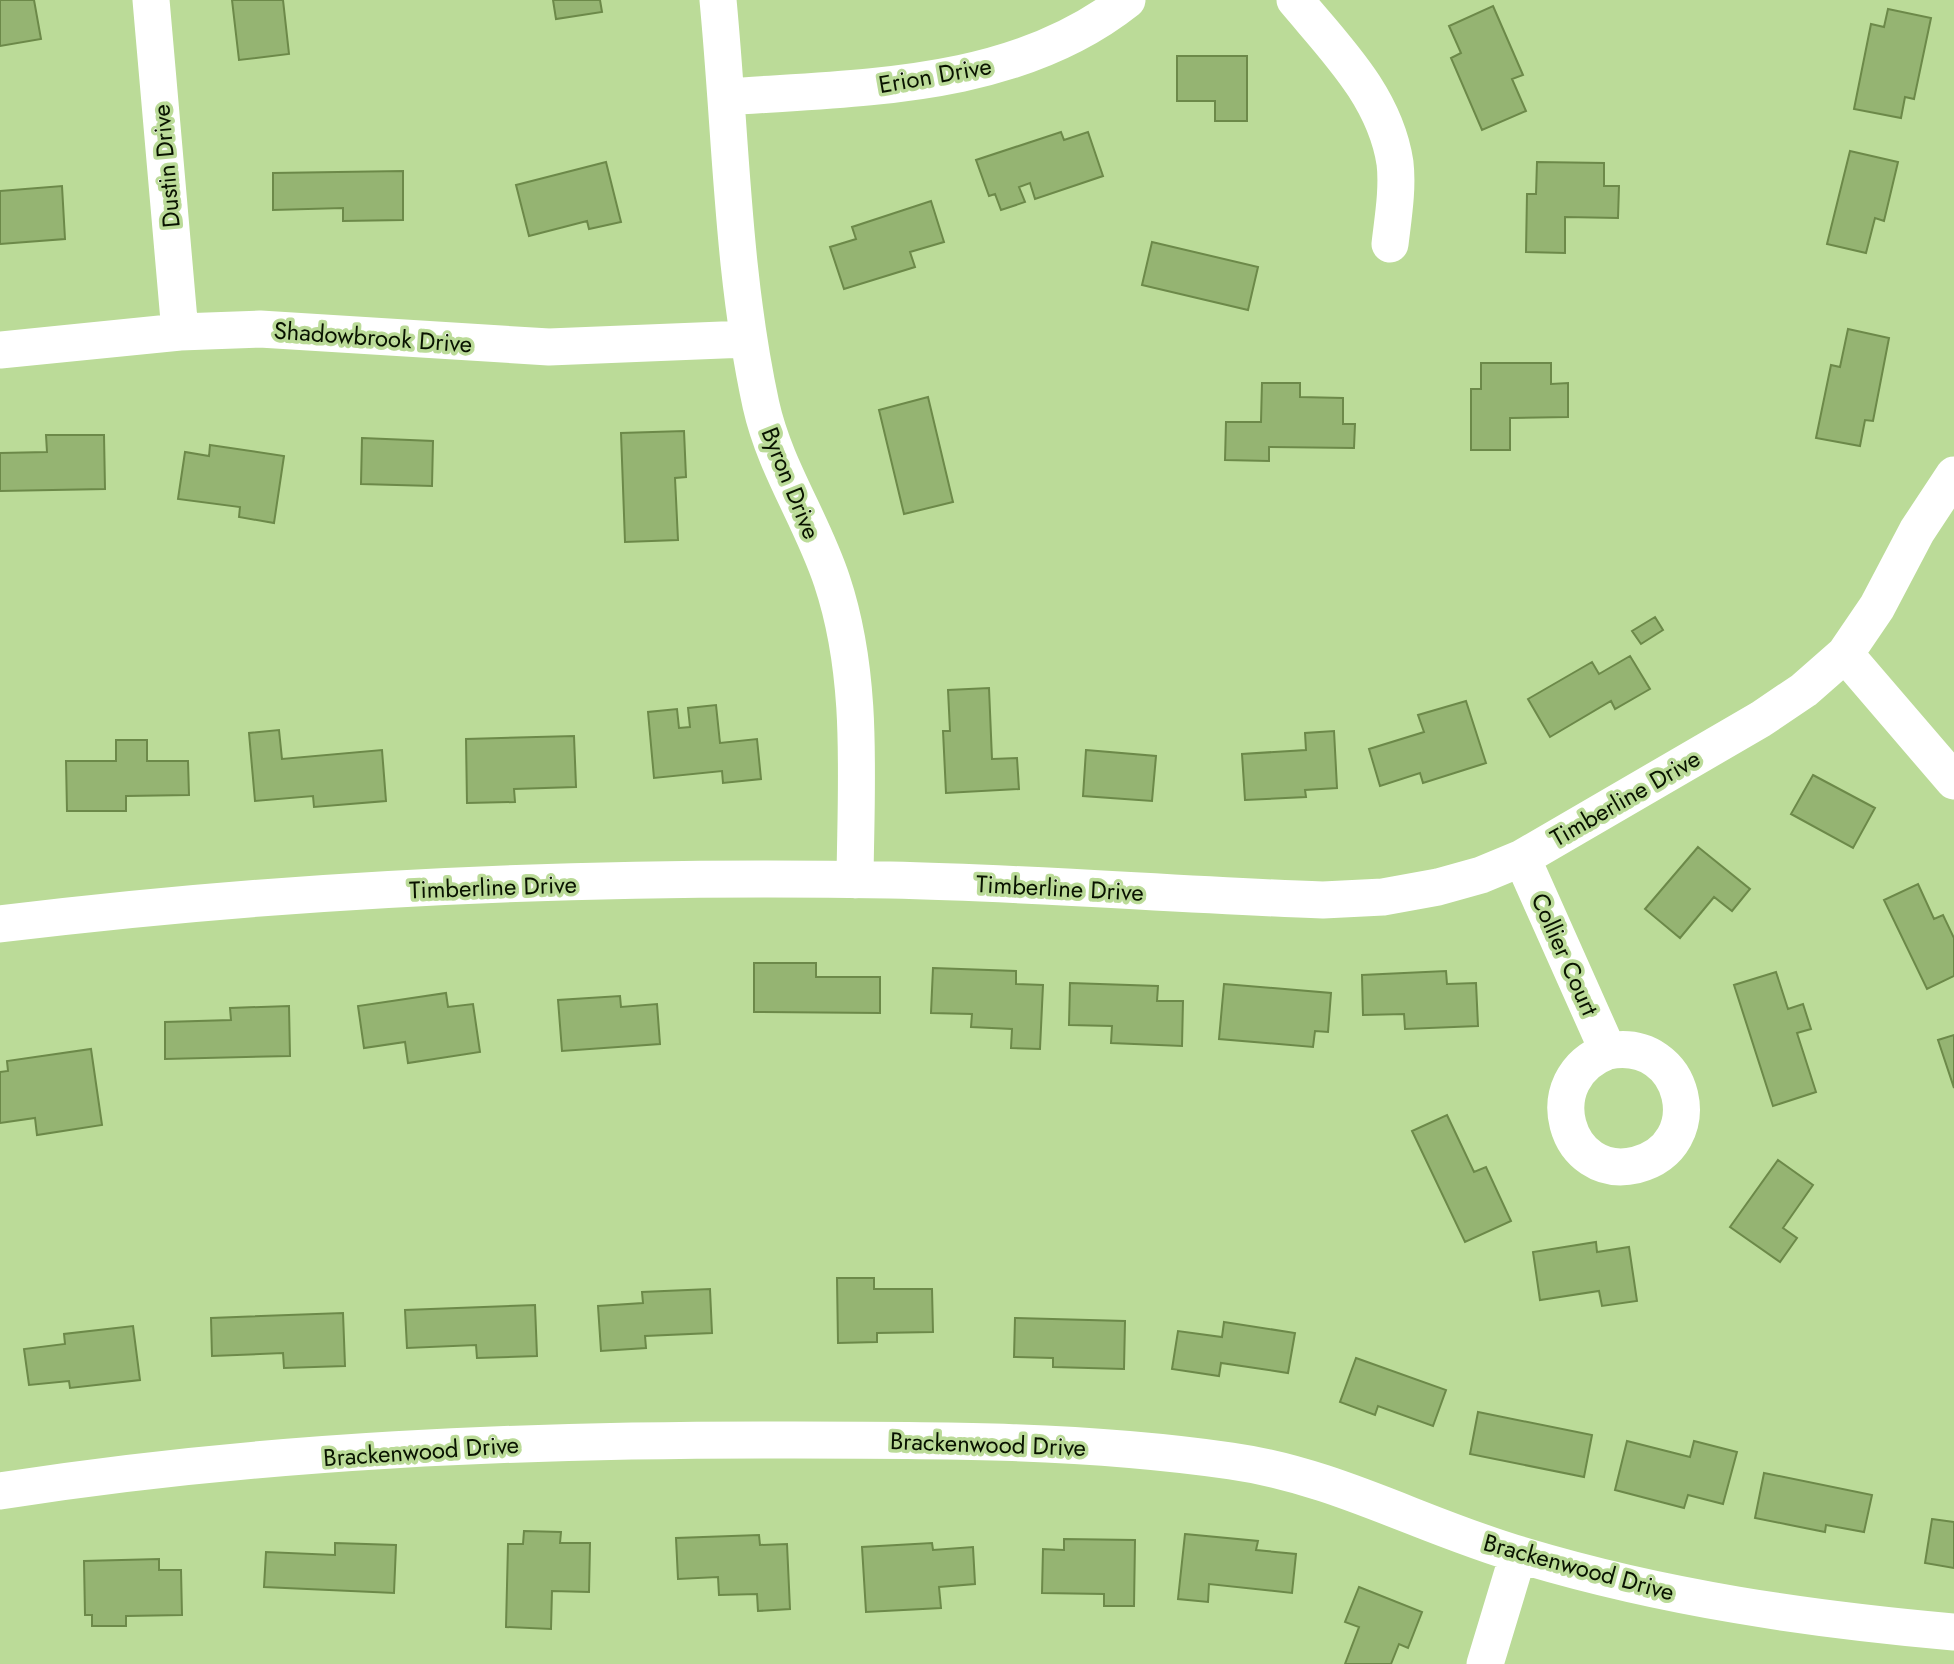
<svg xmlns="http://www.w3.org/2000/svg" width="1954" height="1664" font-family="Jost,sans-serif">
  <rect width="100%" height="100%" fill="#bbdb98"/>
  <path fill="#95b472" stroke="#6c8949" stroke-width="2" d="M0 0H34L41 39 0 46Z
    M232 0H283L289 54 239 60Z
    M553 0H600L602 12 556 19Z
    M1493 6 1523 75 1512 79 1526 111 1482 130 1451 58 1461 53 1449 26Z
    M1888 9 1931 18 1914 99 1905 97 1901 118 1854 109 1871 24 1884 27Z
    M1177 56H1247V121H1215V101H1177Z
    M1061 132 1064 140 1088 132 1103 176 1035 199 1030 183 1019 187 1025 202 1001 210 995 194 989 196 976 160Z
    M1850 151 1898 162 1884 221 1875 218 1866 253 1827 244Z
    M606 162 621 222 589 229 587 221 529 236 516 185Z
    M1537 162 1604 163V186H1619L1618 218 1565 217V253L1526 252 1527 194H1536Z
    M403 171V220L343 221V208L273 210V173Z
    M62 186 65 239 0 244V191Z
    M931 201 944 242 910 252 915 267 844 289 830 247 856 239 852 227Z
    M1152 242 1258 267 1248 310 1142 285Z
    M1848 329 1889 338 1873 421 1865 420 1860 446 1816 438 1831 365 1840 367Z
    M1481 363H1551V384L1568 383V417L1510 418V450H1471V389H1481Z
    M1262 383H1300V397L1343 398V424H1355L1354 448 1269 447V461L1225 460 1226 422H1261Z
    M928 397 953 502 904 514 879 410Z
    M684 431 686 477 675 478 678 540 625 542 621 433Z
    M46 435H104L105 489 0 491V453L47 452Z
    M362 438 433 441 432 486 361 484Z
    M210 445 284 456 274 523 239 517 240 507 178 499 185 452 209 456Z
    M1655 617 1663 630 1641 644 1632 631Z
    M1630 656 1650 689 1615 709 1611 701 1550 737 1528 699 1592 662 1599 674Z
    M989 688 992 759 1017 758 1019 789 946 793 943 731H950L948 690Z
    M1466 701 1486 763 1423 783 1420 773 1380 786 1369 749 1424 732 1418 715Z
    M716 705 720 743 757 739 761 779 723 783 722 771 654 778 648 712 677 709 679 728 690 727 688 708Z
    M279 730 282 759 382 750 386 801 314 807 313 796 255 801 249 733Z
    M1334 731 1337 788 1305 790 1306 797 1245 800 1242 754 1306 750 1305 733Z
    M574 736 576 787 514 789 515 802 467 803 466 739Z
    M116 740H147V761H188L189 795 126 796V811H67L66 761H116Z
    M1086 750 1156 756 1152 801 1083 796Z
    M1813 775 1875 808 1853 848 1791 814Z
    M1698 847 1750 889 1732 911 1714 897 1680 938 1645 909Z
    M1918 884 1934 919 1943 915 1954 938V976L1927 989 1884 900Z
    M754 963H816V977H880V1013L754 1012Z
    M933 968 1016 971V984L1043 985 1040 1049 1011 1048 1012 1029 971 1027 972 1014 931 1013Z
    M1446 971 1447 984 1476 983 1478 1026 1405 1029 1404 1014 1363 1015 1362 975Z
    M1776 972 1788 1009 1803 1004 1811 1029 1797 1033 1816 1092 1773 1106 1734 985Z
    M1070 983 1158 986 1157 1001H1183L1182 1046 1111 1043 1112 1026 1069 1025Z
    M1224 984 1331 993 1328 1032 1315 1031 1313 1047 1219 1039Z
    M446 993 448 1007 473 1004 480 1052 408 1063 405 1042 364 1048 358 1006Z
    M620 996 621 1007 657 1004 660 1044 562 1051 558 1000Z
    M289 1006 290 1056 165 1059V1022L231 1020 230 1008Z
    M1954 1035V1088L1938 1040Z
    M91 1049 102 1125 37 1135 35 1118 0 1123V1072L8 1071 7 1061Z
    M1447 1115 1474 1172 1486 1167 1511 1221 1465 1242 1412 1131Z
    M1778 1160 1813 1185 1783 1228 1797 1238 1780 1262 1730 1227Z
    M1596 1242 1597 1252 1629 1247 1637 1301 1602 1306 1599 1291 1540 1300 1533 1252Z
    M837 1278H874V1289H932L933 1332 877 1333V1342L838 1343Z
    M710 1289 712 1333 645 1336 646 1348 601 1351 598 1306 643 1303 642 1292Z
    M535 1305 537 1356 477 1358 476 1345 407 1348 405 1310Z
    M343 1313 345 1366 284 1368 283 1353 212 1356 211 1318Z
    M1015 1318 1125 1321 1124 1369 1053 1367V1358L1014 1357Z
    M1224 1322 1295 1333 1288 1373 1221 1363 1219 1376 1172 1369 1178 1331 1222 1337Z
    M133 1326 140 1380 70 1388 69 1381 29 1385 24 1349 65 1344 64 1334Z
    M1356 1358 1446 1390 1433 1426 1378 1406 1375 1415 1340 1402Z
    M1478 1412 1592 1435 1584 1477 1470 1454Z
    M1627 1441 1690 1457 1694 1441 1737 1452 1723 1504 1688 1495 1684 1508 1615 1490Z
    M1764 1473 1872 1495 1864 1532 1826 1525 1825 1532 1755 1518Z
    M1932 1519 1954 1522V1568L1925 1563Z
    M524 1531 561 1532 560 1543H590L589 1592 552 1591 551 1629 506 1627 508 1544H523Z
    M1185 1534 1258 1541 1256 1550 1296 1554 1292 1593 1209 1584 1208 1602 1178 1599Z
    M759 1535 760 1545 787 1544 790 1609 758 1611 757 1594 719 1595 718 1577 678 1579 676 1538Z
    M1064 1539 1135 1540 1134 1606H1104V1594L1042 1593 1043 1549 1064 1550Z
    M335 1543 396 1545 394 1593 264 1587 266 1552 335 1555Z
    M932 1543 933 1550 973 1547 975 1584 939 1587 941 1608 866 1612 862 1547Z
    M159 1559V1570H181L182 1615 126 1616V1626H92V1615H85L84 1561Z
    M1359 1587 1422 1612 1408 1648 1399 1644 1391 1664H1345L1359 1627 1345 1622Z"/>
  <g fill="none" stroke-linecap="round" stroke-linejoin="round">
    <path stroke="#fff" stroke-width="37" d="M151 0 180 332
      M718 0C731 135 732 272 761 405 775 468 812 520 832 581 864 677 856 780 855 880
      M1295 0C1336 49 1385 97 1395 163 1398 189 1393 218 1390 244
      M727 97C863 87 1015 89 1127 0
      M0 350 180 332 260 329 549 347 747 339
      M1845 654 1954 781
      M1522 858 1608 1051C1535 1078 1565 1182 1636 1165 1711 1146 1687 1036 1608 1051
      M0 924C293 888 595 875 890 880 1035 883 1179 895 1323 900L1383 897 1438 887 1481 875 1522 858 1761 719 1804 690 1845 654 1877 607 1917 531 1954 475
      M0 1491C261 1450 529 1439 794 1440 939 1440 1087 1440 1231 1461 1337 1476 1423 1527 1524 1556 1664 1598 1808 1619 1954 1632
      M1485 1664 1518 1555"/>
  </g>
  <g text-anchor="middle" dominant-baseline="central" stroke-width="7" stroke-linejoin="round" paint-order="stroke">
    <g font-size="24" fill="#091300" stroke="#bbdb98">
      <text transform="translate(935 75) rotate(-10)">Erion Drive</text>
      <text transform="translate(166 166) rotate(-95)">Dustin Drive</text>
      <text transform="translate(373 337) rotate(4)">Shadowbrook Drive</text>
      <text transform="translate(791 483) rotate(68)">Byron Drive</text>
      <text transform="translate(1625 798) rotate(-30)">Timberline Drive</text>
      <text transform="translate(493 887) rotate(-2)">Timberline Drive</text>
      <text transform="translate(1060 888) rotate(3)">Timberline Drive</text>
      <text transform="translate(1565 954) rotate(66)">Collier Court</text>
      <text transform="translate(988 1444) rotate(2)">Brackenwood Drive</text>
      <text transform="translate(421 1451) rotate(-4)">Brackenwood Drive</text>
      <text transform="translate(1579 1567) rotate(15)">Brackenwood Drive</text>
    </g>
  </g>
</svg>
